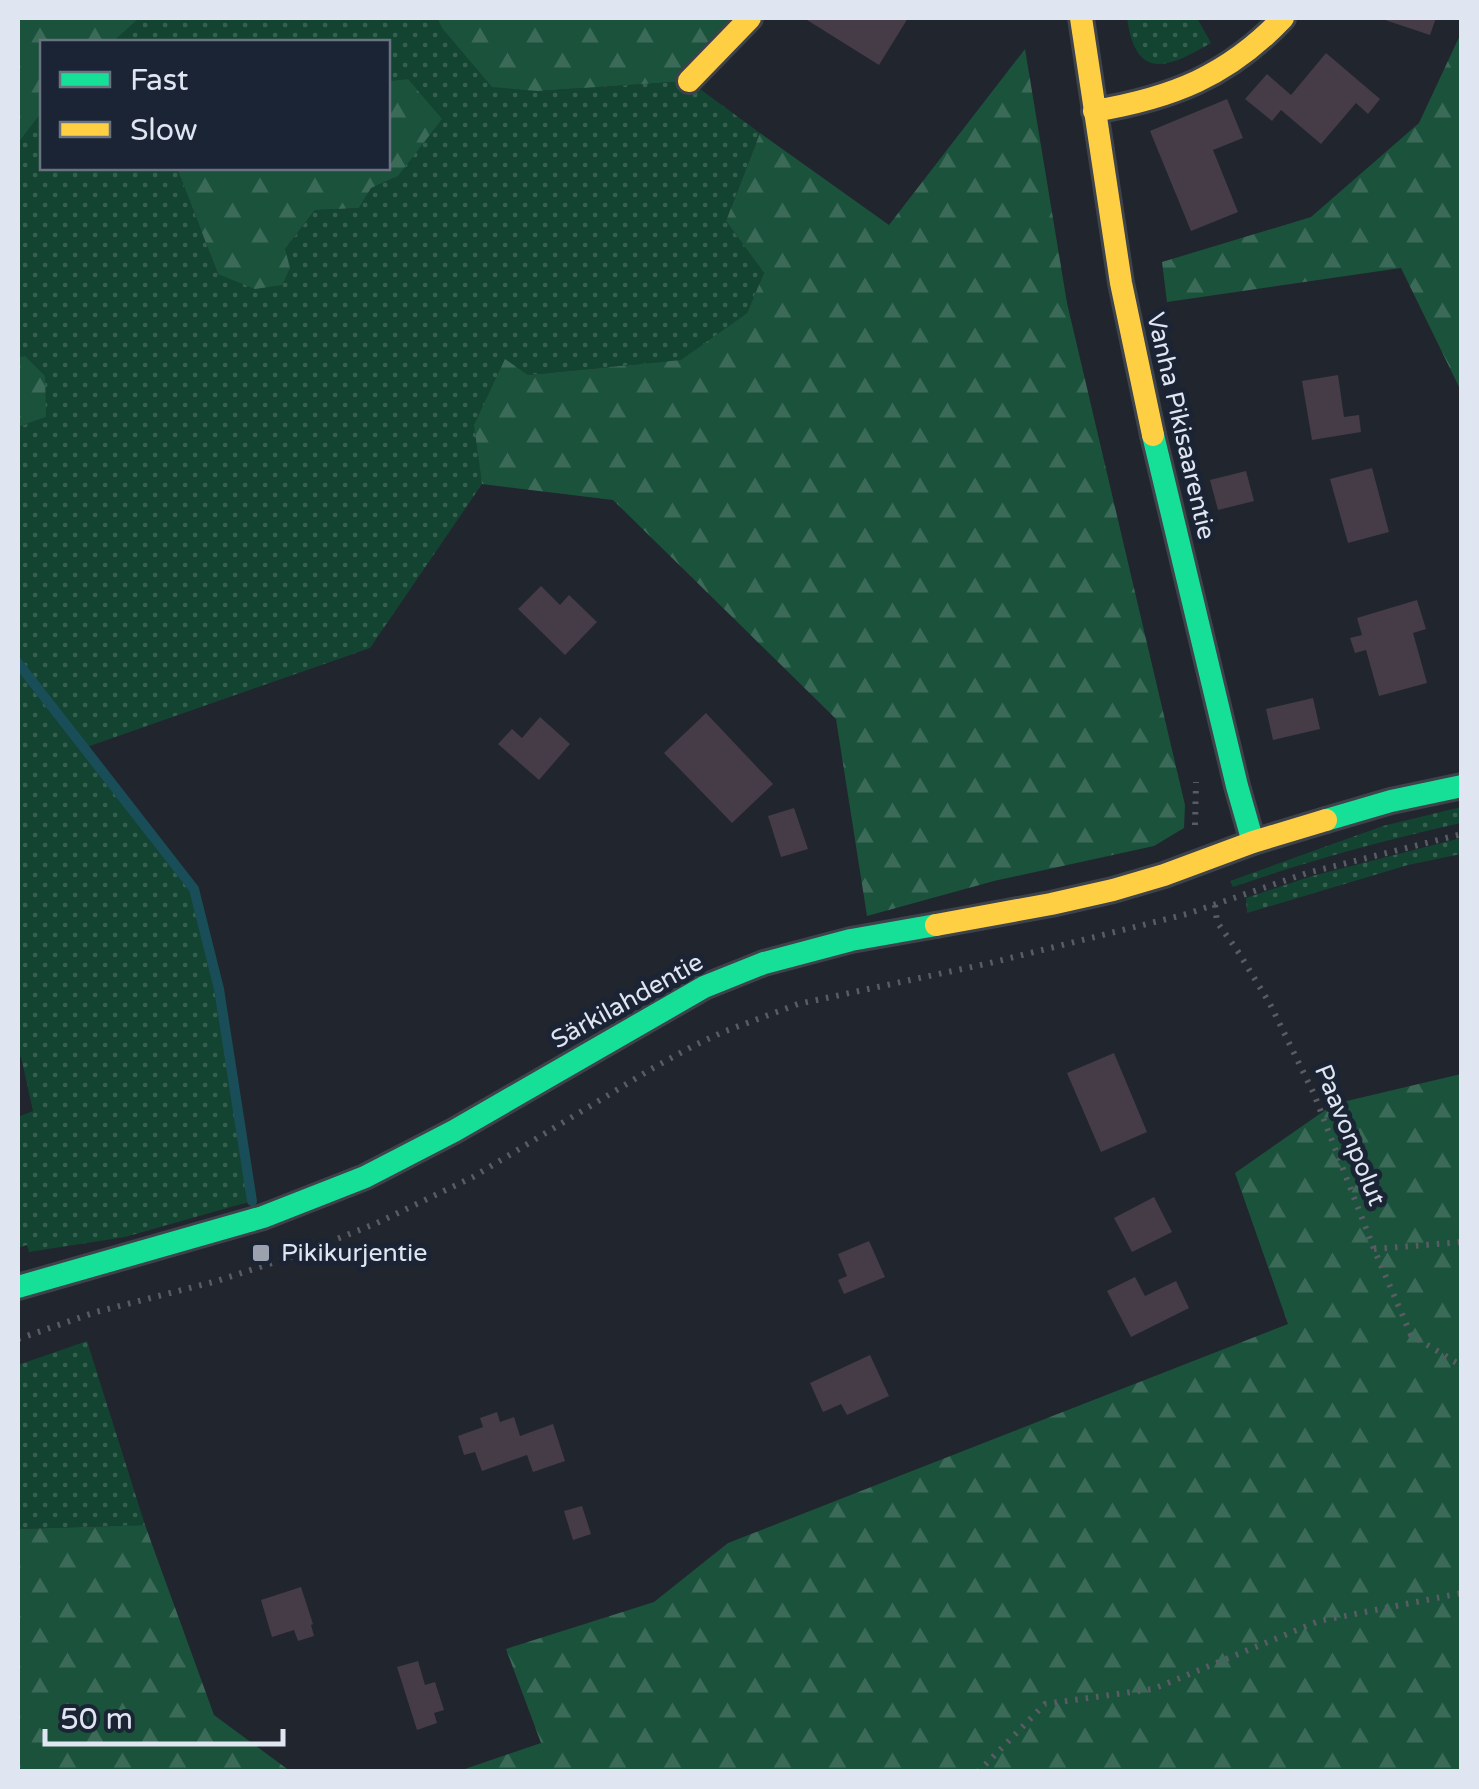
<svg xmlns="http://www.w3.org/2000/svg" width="1479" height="1789" font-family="'Varela Round',sans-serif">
  <defs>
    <pattern id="grass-dots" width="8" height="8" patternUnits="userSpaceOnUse" patternTransform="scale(2.5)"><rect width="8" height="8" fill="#134431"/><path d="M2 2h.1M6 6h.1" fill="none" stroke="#355f4f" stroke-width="1.8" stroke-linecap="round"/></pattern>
    <pattern id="forest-firs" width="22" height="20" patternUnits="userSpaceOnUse" patternTransform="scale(2.5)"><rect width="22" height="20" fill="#1a523b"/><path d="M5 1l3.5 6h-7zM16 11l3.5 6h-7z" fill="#3b6b58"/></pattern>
  </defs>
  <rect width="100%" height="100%" fill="#21252e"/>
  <path fill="url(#grass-dots)" d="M139 18H437L442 28 538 91 689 81 760 133 726 221 764 273 747 313 682 360 528 375 506 360 475 425 482 484 370 648 84 748 194 889 219 989 252 1201 125 1237 29 1252 27 1245 18 1248V1117L33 1111 21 1057 18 1055V427L46 417 25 356 18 357V143L42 112V168H177L218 274 285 249 315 210 359 208 371 188 398 176 408 79 388 81V42H113Z
    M1127 18H1197L1211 43C1168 68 1136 82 1127 18Z
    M1461 807V823C1384 840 1308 861 1233 887L1230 881 1383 826Z
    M1461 838V854L1408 865 1247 913 1246 898 1312 876Z
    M87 1341 145 1525 18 1529V1365Z"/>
  <path fill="url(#forest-firs)" d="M18 18H139L113 42H42V112L18 143Z
    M437 18H750L689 81 538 91 492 87 442 28Z
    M1461 33V391L1401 268 1167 302 1162 262 1311 217 1419 123Z
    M1025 49 1067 303 1185 805 1184 828 1154 846 994 881 867 916 836 719 613 500 482 484 474 425 505 359 528 375 681 360 747 313 764 273 726 221 760 133 889 225Z
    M408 79 442 119 398 176 371 188 359 208 315 210 285 249 290 268 282 285 255 289 218 274 177 168H388V81Z
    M25 356 45 376 46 417 18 427V357Z
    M1461 1074V1771H459L541 1743 506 1649 654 1602 728 1543 1288 1324 1235 1173 1334 1104Z
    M145 1525 214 1715 290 1771H18V1529Z"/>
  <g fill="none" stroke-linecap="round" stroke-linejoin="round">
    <path stroke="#194d58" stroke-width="10" d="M18 663 194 889 219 989 252 1201"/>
  </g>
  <path fill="#453c47" d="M809 18H908L879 65 807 20Z
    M1379 18H1436L1430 35Z
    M1326 53 1380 99 1368 114 1356 103 1321 144 1281 110 1272 121 1245 99 1267 74 1291 95Z
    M1227 99 1243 138 1213 150 1238 212 1191 231 1150 131Z
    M1338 375 1344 417 1359 415 1361 432 1312 440 1302 381Z
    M1372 468 1389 532 1348 543 1330 479Z
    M1246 471 1254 501 1218 510 1210 480Z
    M541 586 560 605 569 595 597 622 565 655 518 609Z
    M1417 600 1426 629 1413 633 1427 683 1379 696 1366 650 1355 653 1350 638 1362 635 1357 618Z
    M1313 698 1320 729 1273 740 1266 709Z
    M706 713 773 784 732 823 664 753Z
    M540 717 570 744 539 780 498 744 512 729 522 738Z
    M794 808 808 849 781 857 768 816Z
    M1114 1053 1147 1132 1101 1152 1067 1073Z
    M1154 1197 1172 1232 1132 1252 1114 1218Z
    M869 1241 885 1277 844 1294 838 1280 847 1276 838 1254Z
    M1135 1277 1145 1296 1176 1281 1189 1308 1131 1337 1107 1291Z
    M870 1355 889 1396 847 1415 841 1404 823 1412 810 1383Z
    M497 1412 500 1422 514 1417 520 1436 553 1424 565 1461 533 1472 527 1455 482 1471 475 1452 464 1455 458 1436 483 1427 480 1418Z
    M582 1506 591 1534 573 1540 564 1511Z
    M301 1587 313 1624 311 1625 314 1636 298 1641 294 1630 272 1637 261 1600Z
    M418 1661 425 1685 435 1682 444 1710 434 1713 437 1723 417 1730 397 1667Z"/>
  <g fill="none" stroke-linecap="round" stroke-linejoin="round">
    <defs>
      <path id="fast" d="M1153 435 1237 786 1253 842
        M1326 820 1391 801 1462 786
        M18 1287 263 1217 365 1177 454 1131 704 987 764 963 851 940 936 925"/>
      <path id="slow" d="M1081 18 1121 283 1153 435
        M689 81 750 18
        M1094 111C1172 98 1228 76 1283 18
        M936 925 1051 904 1113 890 1164 875 1253 842 1326 820"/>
    </defs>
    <use href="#fast" stroke="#3e424a" stroke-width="28"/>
    <use href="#slow" stroke="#3e424a" stroke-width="28"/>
    <path stroke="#595c64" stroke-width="6" stroke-dasharray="2.5 8" stroke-linecap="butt" d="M1195 825 1196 782
      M1215 905 1217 922 1239 953 1270 1004 1314 1094 1374 1249 1411 1335 1462 1366
      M1374 1249 1462 1242
      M18 1339 96 1312 217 1281 294 1256 377 1223 473 1177 653 1068 693 1046 723 1032 798 1004 990 963 1187 914 1307 873 1462 834
      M978 1772 1045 1704 1153 1689 1319 1621 1462 1593"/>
    <use href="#fast" stroke="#16e098" stroke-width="22"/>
    <use href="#slow" stroke="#ffcf43" stroke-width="22"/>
  </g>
  <rect fill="#9ca2ad" stroke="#1b2434" stroke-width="4" x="251" y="1243" width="20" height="20" rx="5"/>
  <g text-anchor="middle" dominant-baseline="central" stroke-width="10" stroke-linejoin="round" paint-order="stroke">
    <g font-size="25" fill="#dfe6f1" stroke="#1b2434">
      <text transform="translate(1181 426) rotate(77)">Vanha Pikisaarentie</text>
      <text transform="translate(627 1001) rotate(-29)">Särkilahdentie</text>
      <text transform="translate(1350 1135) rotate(68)">Paavonpolut</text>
    </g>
    <g font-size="25" fill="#dfe6f1" stroke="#1b2434" text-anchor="start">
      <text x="281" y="1253">Pikikurjentie</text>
    </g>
  </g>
  <rect width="1479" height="1789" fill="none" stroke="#dfe6f1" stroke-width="40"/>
  <rect x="40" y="40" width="350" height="130" fill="#1b2434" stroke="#697280" stroke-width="2.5"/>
  <rect x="60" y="72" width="50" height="15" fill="#16e098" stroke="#697280" stroke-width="2.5"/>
  <text x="130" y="90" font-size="30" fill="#dfe6f1">Fast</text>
  <rect x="60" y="122" width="50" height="15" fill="#ffcf43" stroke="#697280" stroke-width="2.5"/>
  <text x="130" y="140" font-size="30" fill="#dfe6f1">Slow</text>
  <path d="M45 1729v15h238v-15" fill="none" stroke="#dfe6f1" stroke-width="5"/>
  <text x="60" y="1729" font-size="30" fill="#dfe6f1" stroke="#1b2434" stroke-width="8" paint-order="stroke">50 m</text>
</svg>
